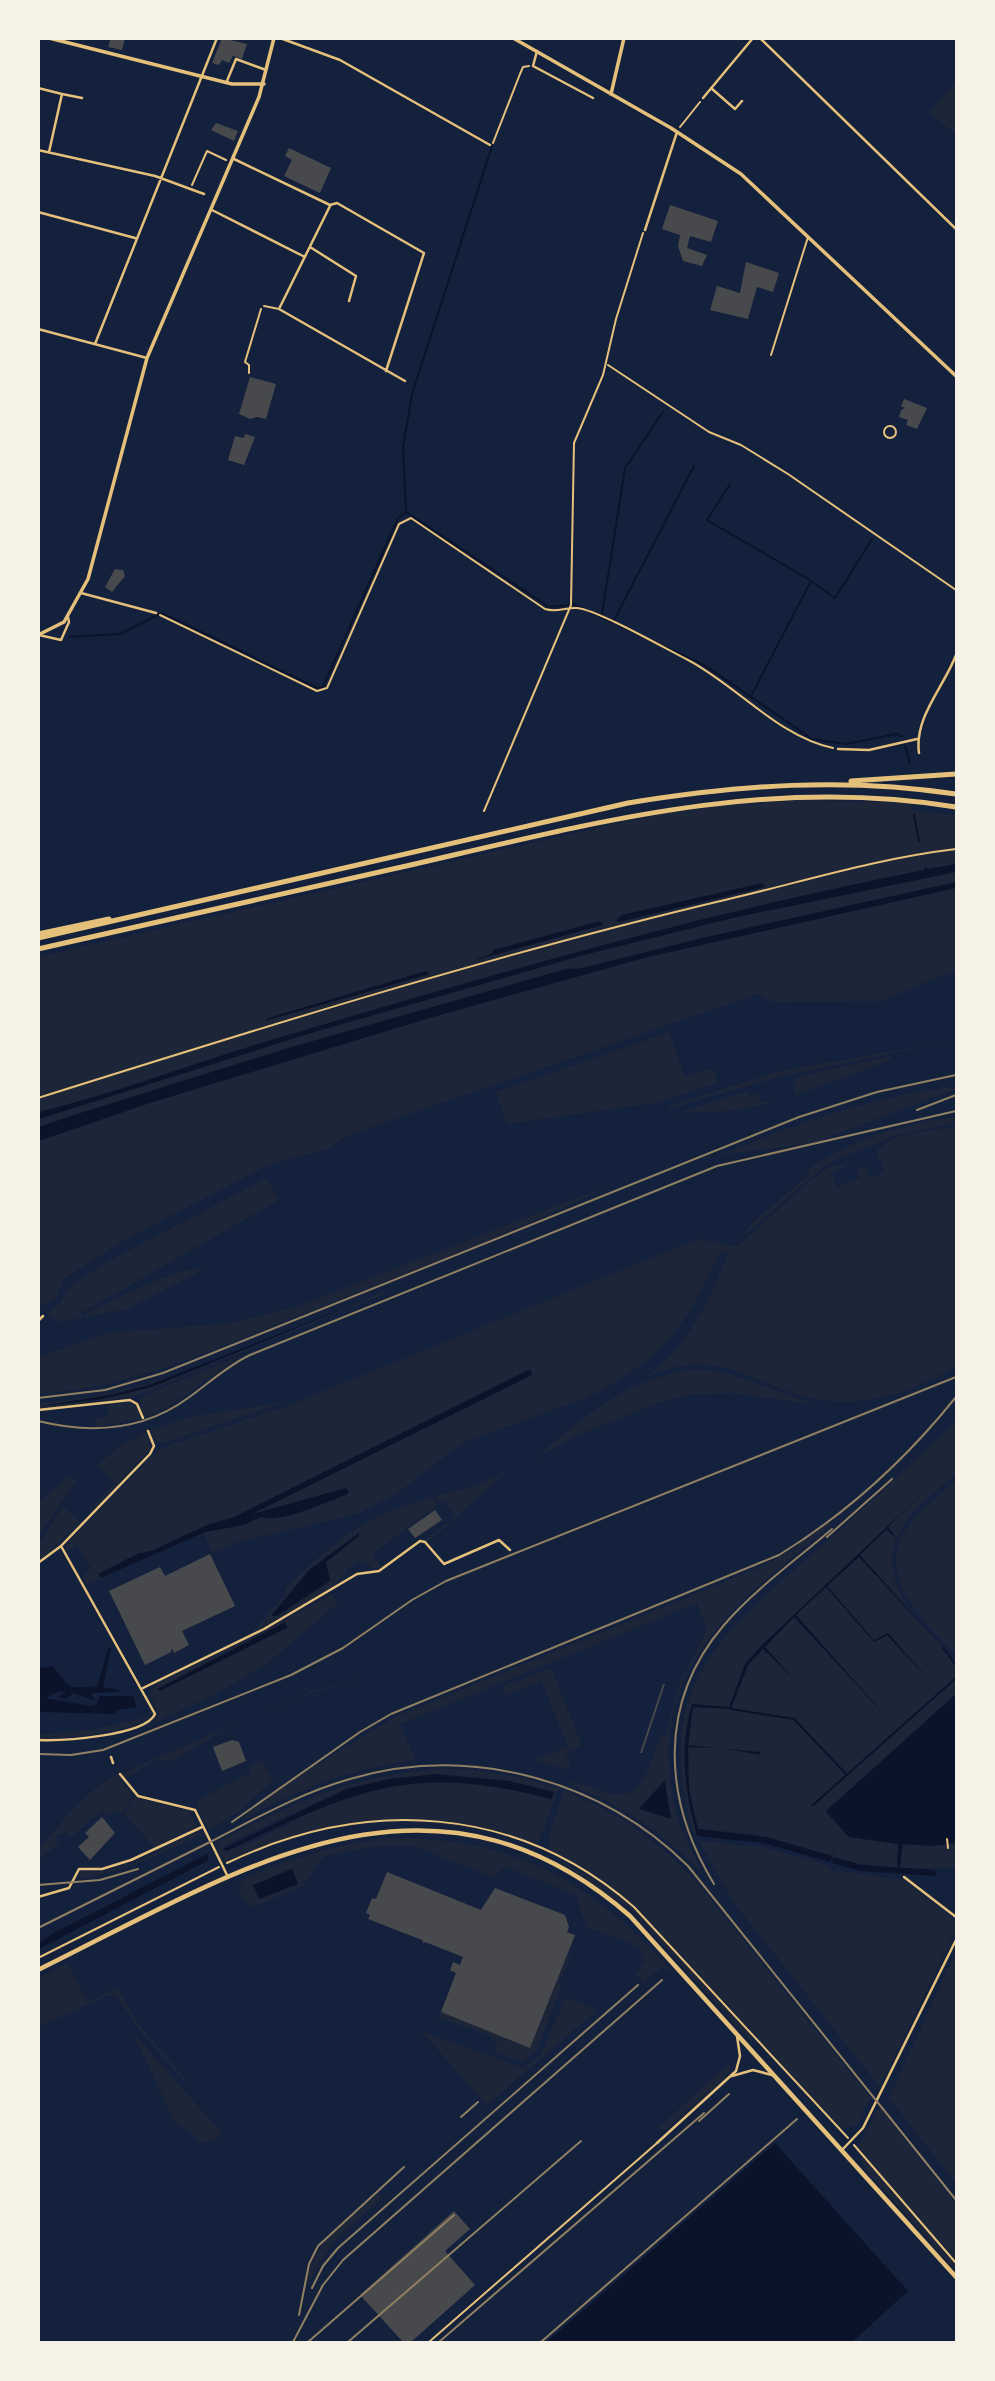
<svg xmlns="http://www.w3.org/2000/svg" width="995" height="2381" font-family="'Noto Sans',sans-serif">
  <rect width="100%" height="100%" fill="#14213d"/>
  <path fill="#1d2539" fill-rule="evenodd" d="M955 83 956 84V134L929 113Z
    M799 800 911 803 912 811 956 815V970L881 1001 773 1002 758 994 346 1136 330 1148 266 1166 121 1242 64 1279 56 1298 39 1307 38 957 653 815 721 806Z
    M669 1032 685 1077 713 1068 718 1083 655 1103 507 1124 496 1092Z
    M956 1040 778 1077 671 1108 667 1114 669 1106 780 1071Z
    M891 1056V1060L796 1095 794 1087 797 1077Z
    M956 1086V1089L813 1143 719 1155C797 1124 873 1096 956 1086Z
    M747 1092 749 1096 758 1093 761 1103 768 1101 769 1104 730 1111 677 1113Z
    M956 1117V1123L894 1136 827 1164 734 1244 754 1221 809 1175 807 1170C850 1140 904 1123 956 1117Z
    M956 1127V1367C912 1391 864 1410 813 1398 744 1383 720 1344 643 1378 689 1349 708 1300 729 1253L725 1251 719 1255 691 1310 671 1337 648 1360 606 1388 586 1398 464 1442 396 1494 359 1513 235 1543 213 1553 203 1533 86 1585 82 1577 91 1568 77 1545 67 1551 66 1544 152 1456 165 1447 287 1406 698 1239 737 1247 812 1179 831 1166 853 1162 831 1173 837 1187 860 1177 857 1169 865 1166 871 1178 885 1172 876 1151C895 1132 930 1130 956 1127Z
    M267 1178 279 1200 81 1313 83 1316C109 1301 179 1266 207 1268L127 1309 61 1322 49 1317 48 1313 60 1303 69 1287 103 1264Z
    M618 1182C521 1230 418 1268 318 1308 226 1344 138 1387 39 1394V1357L107 1333 233 1323 296 1307Z
    M383 1292 384 1294 133 1397 39 1408V1403C160 1395 272 1336 383 1292Z
    M245 1354C210 1374 183 1402 145 1418L139 1403 143 1396Z
    M695 1369 727 1373 818 1405 732 1393 689 1395 658 1403 574 1437 535 1459C580 1418 632 1376 695 1369Z
    M129 1402 136 1406 141 1419 96 1427 95 1418 109 1417 107 1405Z
    M286 1402 164 1443 155 1442 150 1430 189 1417Z
    M956 1421V1474C940 1489 917 1504 905 1523 868 1579 921 1623 956 1661V1694L826 1813 849 1837 899 1844 897 1868 854 1863 834 1857V1849L832 1856 753 1834 698 1829C688 1790 680 1745 694 1706L692 1704C678 1748 685 1792 697 1836L694 1835C650 1685 721 1634 824 1544 869 1504 913 1463 956 1421Z
    M146 1432 151 1449 96 1507 94 1505 115 1483 97 1465 121 1445Z
    M506 1472 432 1539 428 1542 425 1540 455 1516 444 1501 438 1502 436 1496 475 1486Z
    M68 1477 77 1480 39 1535V1502Z
    M956 1480V1656C925 1620 871 1577 909 1525 921 1508 941 1494 956 1480Z
    M434 1497 437 1506 372 1554 382 1567 373 1569 364 1561H356L331 1589 256 1631 255 1629 286 1594 285 1589C333 1542 367 1513 434 1497Z
    M63 1506 81 1523 39 1561V1543Z
    M830 1522 832 1525C738 1602 646 1665 674 1804 680 1833 694 1850 702 1873 663 1832 621 1805 568 1784L574 1781C639 1808 639 1794 661 1735H666L679 1684 707 1630 697 1603 400 1724 416 1761C354 1766 297 1790 243 1820L247 1813 310 1769 397 1716 761 1567 793 1549Z
    M331 1594 338 1603 268 1663 216 1694 154 1723 157 1712 150 1693 156 1684 264 1631Z
    M551 1668 582 1745 566 1752 570 1763 567 1770 535 1760 568 1746 541 1681 505 1695 502 1687Z
    M367 1677 309 1694 236 1723 172 1761 156 1760 125 1778 122 1773 311 1691Z
    M143 1693 152 1712C141 1734 62 1738 39 1739V1735L97 1729 147 1717 150 1710Z
    M262 1761 273 1780 240 1811 209 1830 198 1808V1800L251 1772 249 1767Z
    M468 1769 524 1778 559 1788 538 1842 535 1844C509 1832 494 1832 468 1828 377 1813 313 1825 230 1863L224 1861 215 1843C304 1798 366 1768 468 1769ZM435 1774 509 1781 554 1792 551 1799C478 1780 399 1772 328 1804 298 1817 255 1845 225 1851V1845L346 1789Z
    M118 1774 132 1796 123 1813 115 1811 109 1816 103 1810 71 1837 66 1832 56 1836 58 1844 39 1859V1848C63 1821 85 1791 118 1774Z
    M565 1790C620 1814 664 1844 703 1890L870 2097 857 2125 840 2128 633 1904 601 1879 549 1851V1834Z
    M134 1797 189 1811 197 1826 154 1847 124 1814Z
    M200 1830 202 1834C160 1855 123 1873 76 1879L81 1871 100 1872 136 1862Z
    M395 1838C513 1838 591 1881 669 1968L666 1971 662 1967 643 1983 636 1975 645 1961 639 1947 594 1929 590 1931 580 1911 577 1896 507 1867 498 1872 495 1878 414 1846 373 1847 324 1856 303 1886 253 1907 244 1901 238 1890 243 1879C293 1858 341 1842 395 1838Z
    M699 1841 763 1847 827 1865 834 1873 841 1871 904 1880 956 1921V1930L880 2087 734 1903Z
    M956 1843V1868H900L902 1844 932 1846Z
    M551 1855 611 1889 645 1919 753 2038 750 2041 632 1911Z
    M956 1951V2183L889 2098Z
    M567 1956 571 1958 559 1983 562 1985 537 2050 523 2062 495 2052 496 2043 491 2040 492 2036 439 2018 441 2012 530 2048Z
    M67 1963 88 2002 117 1988 139 2025 190 2084H187L139 2030 116 1995 106 1996 39 2027V1978Z
    M566 1997 597 2010 487 2105 422 2032 524 2068 541 2054Z
    M133 2033 222 2133 216 2139 199 2144 194 2134 175 2123Z
    M729 2064 731 2070 726 2077 663 2132 659 2127Z
    M879 2107 956 2204V2271L863 2167 859 2144Z
    M379 2192 383 2197 333 2242 306 2286C312 2241 346 2220 379 2192Z"/>
  <path fill="#0b132b" d="M956 864V872L733 918 584 955 311 1033 39 1119V1112C117 1093 194 1063 271 1040 487 976 703 913 924 870L925 867 928 869Z
    M956 882V888L648 957 433 1017 150 1103 39 1141V1127L74 1115 288 1048 566 969 582 968 702 938Z
    M762 883 765 887 619 922 616 920 622 915Z
    M600 921 603 925 472 961 493 953V950Z
    M426 971 430 974 265 1021 268 1018Z
    M368 1299 152 1387 99 1400 40 1406 114 1394 152 1384Z
    M530 1369 532 1375 252 1514 346 1488 349 1492 346 1495C326 1502 280 1524 261 1517L244 1525 205 1532 101 1578 98 1574 139 1553 151 1551 207 1525 234 1517Z
    M929 1487 888 1527 898 1539 886 1530 860 1555 943 1648 859 1557 827 1586 874 1640 888 1633 932 1683 887 1635 874 1642 826 1587 796 1615 891 1722 794 1617 765 1647 795 1680 763 1649 748 1665 731 1709 693 1707 688 1745 759 1752 813 1805 762 1755 720 1748 688 1747 689 1790 698 1829 767 1837 832 1856 830 1862 763 1843 697 1836C685 1792 679 1749 692 1704L729 1707 745 1664 761 1646Z
    M359 1533V1536L326 1562 330 1581 277 1616H271L309 1570Z
    M285 1622 287 1628 160 1691 157 1689Z
    M109 1646 111 1649 103 1687 119 1690 117 1692 91 1693 95 1701 74 1693 66 1699 58 1697 66 1693 60 1691 45 1698 91 1706 97 1704 100 1696H133L137 1707 116 1710V1714L39 1712V1668L53 1666C70 1687 65 1690 97 1686Z
    M956 1694V1843L932 1846 903 1844 900 1866H897L898 1844 849 1837 826 1811Z
    M435 1774 509 1781 554 1792 551 1799C411 1762 352 1791 227 1851L223 1849 346 1789 389 1779Z
    M664 1781 665 1782 671 1819 639 1809Z
    M207 1854 209 1860 39 1949V1943L52 1934Z
    M834 1857 862 1865 935 1870 936 1876 861 1871 832 1863Z
    M292 1869 298 1884 259 1899 253 1885Z
    M775 2143 908 2291 852 2342H547Z"/>
  <g fill="none" stroke-linecap="round" stroke-linejoin="round">
    <path stroke="#0b132b" stroke-width="2" d="M730 484 707 520 810 580
      M406 512 403 447 412 394 492 146
      M573 604 706 666 812 739 846 744 897 734 902 736
      M602 614 625 468 663 412
      M614 620 694 466
      M70 637 120 634 162 613 317 688 323 687 398 518 406 512 549 607 569 605
      M751 696 811 581 835 598 872 539
      M905 746 910 764
      M914 814 919 841
      M943 1648 956 1665
      M731 1709 794 1719 847 1775
      M813 1805 956 1678"/>
  </g>
  <path fill="#48494c" d="M111 38H125L122 50 108 47Z
    M222 38 247 44 242 59 233 56 229 63 222 60 219 65 212 63Z
    M216 123 238 131 234 141 211 130Z
    M289 148 331 168 320 193 284 176 292 160 285 156Z
    M670 205 718 221 711 242 690 236 687 248 707 255 702 266 683 261 678 246 680 235 662 229Z
    M746 262 779 273 773 292 757 287 748 319 710 310 717 286 740 293Z
    M250 377 276 384 266 419 257 417 250 419 239 414Z
    M904 399 927 408 917 429 906 425 908 420 899 417 901 410 905 408 901 406Z
    M245 434 255 437 244 465 228 460 235 436 244 438Z
    M115 569 123 570 125 576 112 592 105 587Z
    M435 1510 442 1520 415 1538 408 1529Z
    M210 1554 235 1606 182 1631 189 1645 174 1653 172 1648 171 1652 145 1665 109 1591 160 1567 165 1576Z
    M663 1684H665L642 1753H640Z
    M232 1740 239 1742 246 1761 222 1771 213 1747Z
    M102 1817 115 1833 90 1860 78 1847 89 1837 85 1833Z
    M387 1872 481 1910 495 1888 565 1915 569 1927 567 1932 575 1935 530 2048 441 2012 456 1973 450 1970 453 1962 460 1965 463 1957 425 1942 424 1944 422 1940 368 1919 370 1915 366 1913 372 1898 376 1899Z
    M454 2211 470 2229 445 2251 475 2285 411 2342H403L360 2295Z"/>
  <g fill="none" stroke-linecap="round" stroke-linejoin="round">
    <path stroke="#e5c07b" stroke-width="2" d="M680 127 700 102
      M493 143 520 74 523 67 529 66
      M192 185 207 151 226 160
      M608 365 709 432 741 445 788 474 956 590
      M249 373V365L245 362 261 309
      M160 615 317 691 327 688 399 524 411 518 545 609C557 613 565 607 577 608 598 610 666 649 688 660 736 685 779 737 833 748
      M484 811 571 605 574 443 603 375 616 319 643 233
      M947 1839 948 1848
      M227 1863C365 1797 516 1804 634 1907L848 2138
      M38 1958 219 1867
      M854 2145 956 2263"/>
    <path stroke="#e5c07b" stroke-width="2" d="M264 306 279 309
      M771 355 808 237
      M884 432a6 6 0 1 1 12 0a6 6 0 1 1-12 0Z
      M38 1098C267 1026 496 954 729 899 805 881 879 858 956 849
      M429 2342 657 2143"/>
    <path stroke="#e5c07b" stroke-width="2.5" d="M280 38 340 60 490 145
      M760 38 956 229
      M537 51 533 66 593 98
      M227 81 236 59 266 70
      M38 88 62 94 49 152
      M711 88 735 109 742 101
      M62 94 82 98
      M703 98 753 38
      M38 150 155 176 204 194
      M234 159 330 205 337 203 424 253 386 371
      M330 206 279 309 405 381
      M212 210 305 257
      M38 212 135 238
      M645 230 677 132
      M310 247 356 276 349 301
      M38 329 147 358
      M95 344 217 38
      M81 593 156 613
      M39 635 61 640 69 622 68 617
      M838 749 869 750 917 739
      M919 753C914 717 944 687 956 655
      M38 1321 43 1316
      M38 1410 130 1400 137 1404 143 1418
      M38 1563 61 1546 150 1454 154 1446 148 1431
      M143 1688 264 1629 357 1574 379 1571 420 1541 425 1542 444 1564 499 1540 510 1550
      M38 1740C62 1741 145 1736 155 1714L61 1546
      M111 1757 113 1763
      M120 1774 138 1796 195 1810 228 1877
      M904 1877 956 1917
      M38 1897 69 1888 79 1869H102L131 1860 202 1827
      M732 2076 753 2070 772 2075
      M657 2143 736 2071 740 2056 737 2036
      M842 2150 863 2128 956 1940"/>
    <path stroke="#e5c07b" stroke-width="3.5" d="M49 38 232 84H264
      M611 94 624 38"/>
    <path stroke="#e5c07b" stroke-width="3.5" d="M513 38 671 128 741 174 956 376
      M38 635 64 622 88 579 147 358 259 97 274 38"/>
    <path stroke="#e5c07b" stroke-width="4.5" d="M38 1970C235 1873 429 1741 630 1916L956 2277"/>
    <path stroke="#e5c07b" stroke-width="5" d="M851 781 956 774
      M38 934 109 919
      M38 938 628 803C740 785 843 777 956 794
      M38 949C164 920 289 893 415 864 597 822 768 776 956 807"/>
    <path stroke="#918062" stroke-width="2" d="M917 1110 956 1095
      M38 1398 105 1390 163 1373 799 1117 877 1092 956 1075
      M38 1421C91 1434 143 1431 188 1398 209 1383 227 1366 250 1355L717 1166 956 1111
      M827 1537 892 1479
      M38 1754 71 1755 103 1750 291 1675 343 1648 412 1600 446 1581 956 1377
      M232 1822 360 1732 391 1714 779 1555C846 1514 907 1458 956 1397
      M714 1884C663 1800 657 1703 724 1625 755 1589 796 1560 832 1529
      M38 1885 100 1880 138 1869
      M38 1928C95 1899 153 1871 210 1842 255 1819 300 1793 350 1779 470 1744 600 1779 688 1866L956 2200
      M461 2117 478 2102
      M699 2121 729 2094
      M312 2288 323 2266 338 2248 638 1985
      M299 2315 309 2264 318 2246 404 2167
      M293 2342 323 2285 343 2260 662 1980
      M308 2342 454 2215
      M348 2342 581 2141
      M439 2342 704 2113
      M541 2342 797 2119"/>
  </g>
  <rect width="995" height="2381" fill="none" stroke="#f6f1e7" stroke-width="80"/>
</svg>
